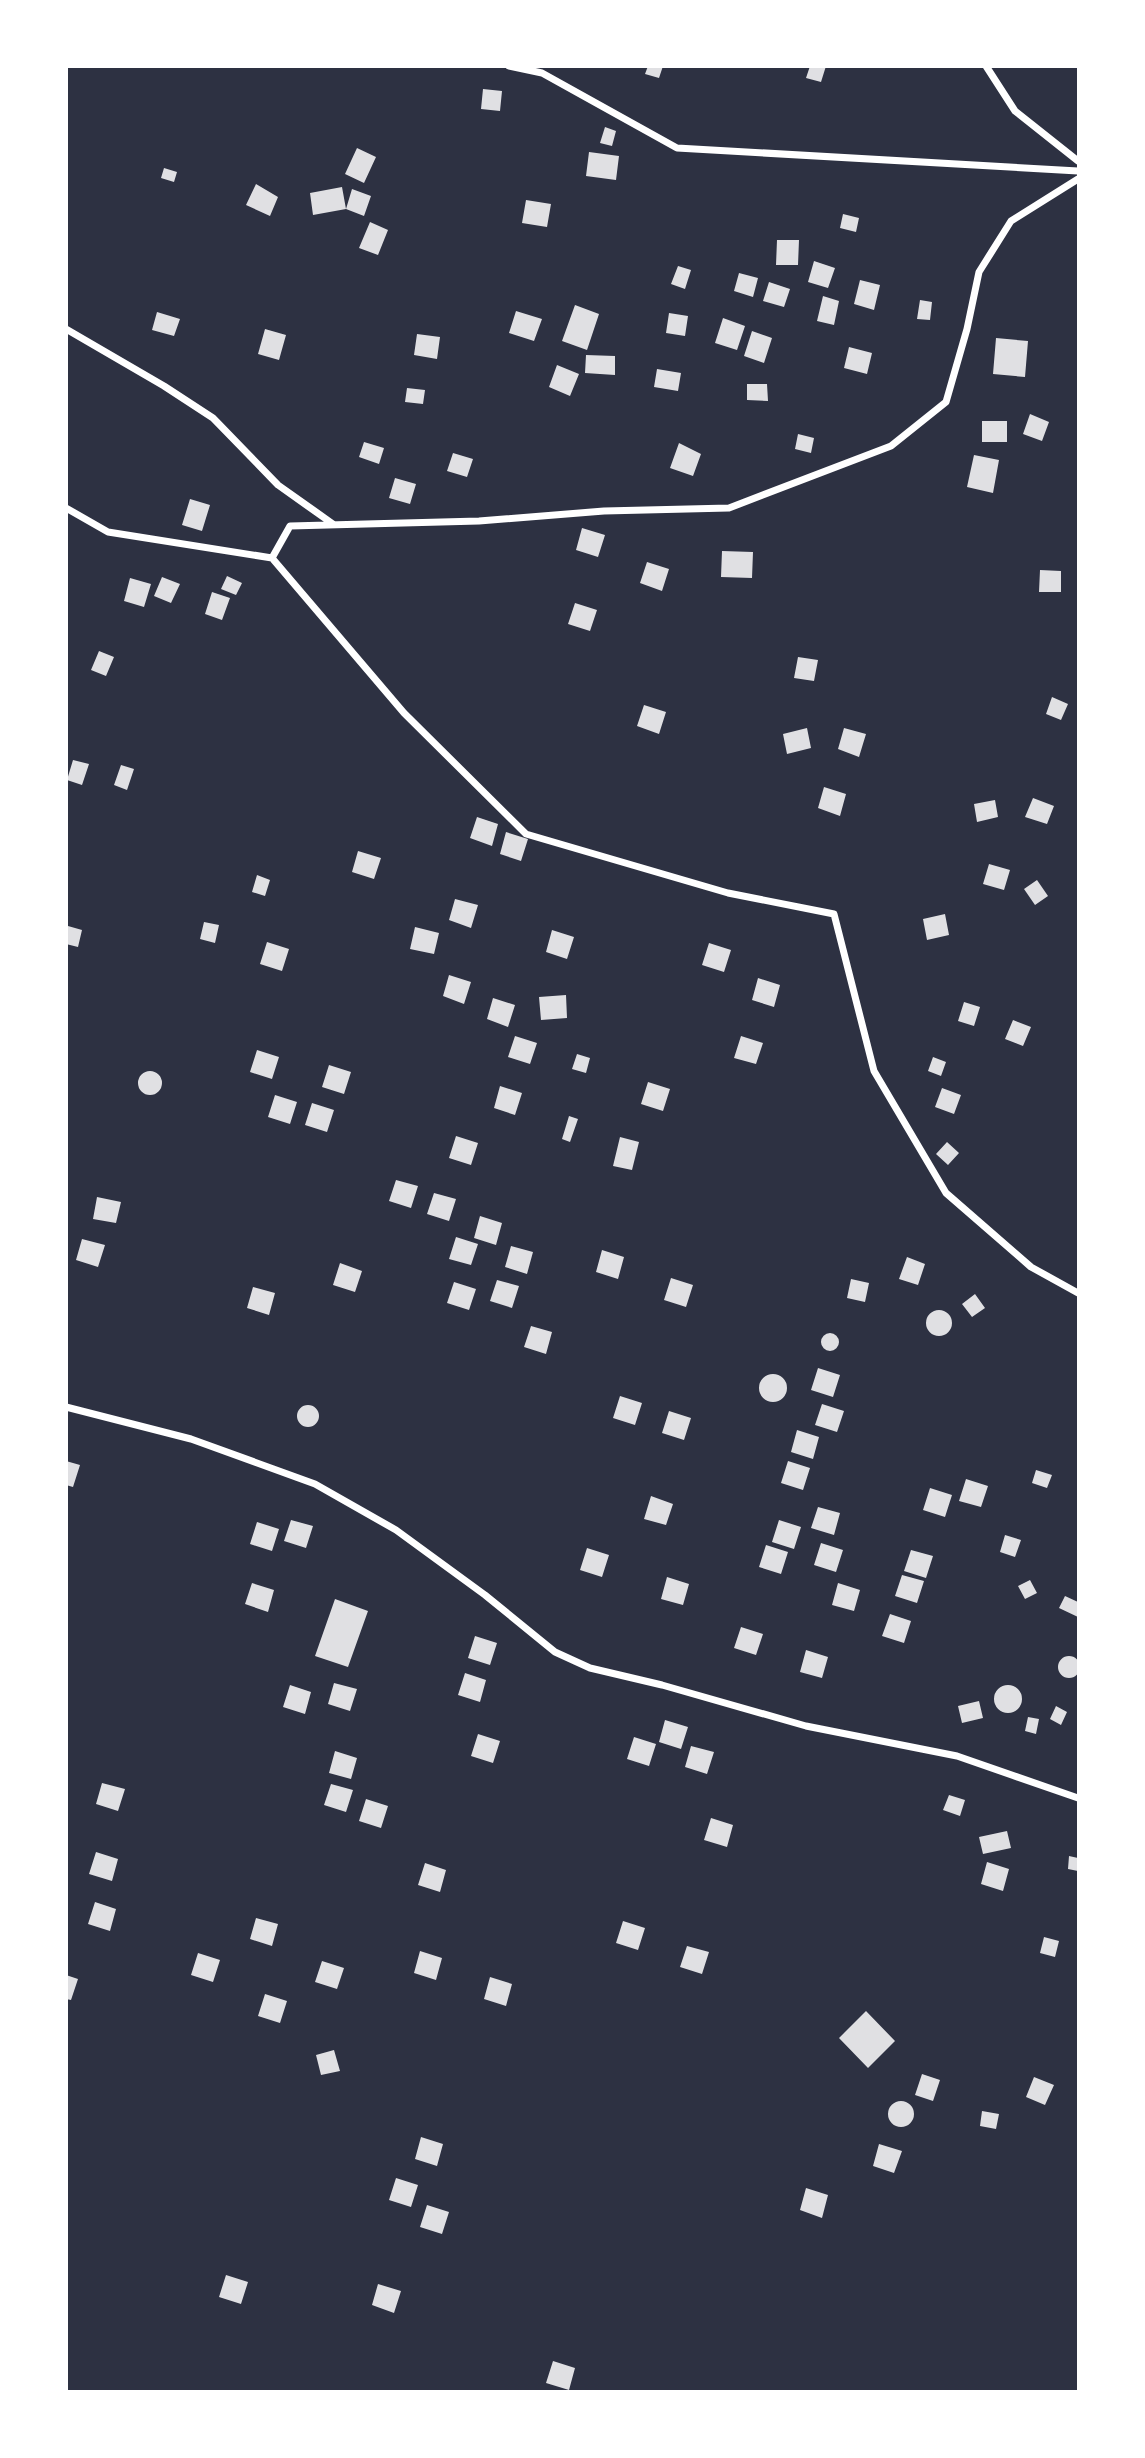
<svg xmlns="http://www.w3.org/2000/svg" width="1145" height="2458" font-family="'Open Sans',sans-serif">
  <rect width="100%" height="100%" fill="#2d3142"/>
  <path fill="#e0e0e3" d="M648 66H663L659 78 645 74Z
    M810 66H826L821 82 806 78Z
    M483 89 502 91 500 111 481 109Z
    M605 127 616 131 612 146 600 143Z
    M357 148 376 157 364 183 345 174Z
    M589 152 619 156 616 180 586 176Z
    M164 168 177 172 174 182 161 178Z
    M256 184 278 197 270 216 246 205Z
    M342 187 346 209 313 215 310 193Z
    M352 189 371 196 364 216 346 209Z
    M526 200 551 204 547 227 522 223Z
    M843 214 859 218 856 232 840 228Z
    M370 222 388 230 378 255 359 248Z
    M777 240H799L798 265H776Z
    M814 261 835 268 828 288 808 282Z
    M678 266 691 270 685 289 671 284Z
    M739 273 758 278 753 297 734 291Z
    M860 280 880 285 874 310 854 304Z
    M769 282 790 289 784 307 763 301Z
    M823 296 839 301 834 325 817 321Z
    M920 300 932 302 930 320 917 319Z
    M575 305 599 314 587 350 562 341Z
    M516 311 542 319 534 341 509 333Z
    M157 312 180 319 174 336 152 330Z
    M669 313 688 316 685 336 666 333Z
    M723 318 745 326 737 350 715 343Z
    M265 329 286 335 279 360 258 354Z
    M752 331 772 338 764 363 744 356Z
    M417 334 440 337 437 359 414 355Z
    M996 338 1028 341 1025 377 993 374Z
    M849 347 872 353 867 374 844 368Z
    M586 355 615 356V375L585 373Z
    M557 365 579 374 570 396 549 387Z
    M657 369 681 373 678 391 654 387Z
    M747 384H767L768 401 747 400Z
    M407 388 425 390 423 404 405 402Z
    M1030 414 1049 422 1042 441 1023 434Z
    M982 421H1007V442H982Z
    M798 434 814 438 811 453 795 449Z
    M364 442 384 448 379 464 359 457Z
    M679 443 701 454 693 476 670 468Z
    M453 453 473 459 467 477 447 471Z
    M974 455 999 460 993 493 967 487Z
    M395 478 416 484 410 504 389 498Z
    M190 499 210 505 202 531 182 525Z
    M582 528 605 535 598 557 576 550Z
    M722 551 753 552 752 578 721 577Z
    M647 562 669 569 662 591 640 583Z
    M1040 570 1061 571V592H1039Z
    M227 576 242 583 236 595 221 589Z
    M162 577 180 584 171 603 154 596Z
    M130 578 151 584 144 607 124 601Z
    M212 592 230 598 222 620 205 614Z
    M575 603 597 610 590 631 568 624Z
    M99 651 114 657 106 676 91 670Z
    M798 657 818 660 814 681 794 678Z
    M1052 697 1068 704 1061 720 1046 714Z
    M644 705 666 712 659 734 637 726Z
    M807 728 811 748 787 754 783 734Z
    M844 728 866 734 859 757 838 749Z
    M73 760 89 764 82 785 67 780Z
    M121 765 134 769 127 790 114 785Z
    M824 787 846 794 840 816 818 808Z
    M1033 798 1054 806 1047 824 1025 817Z
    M995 800 998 817 977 822 974 804Z
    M477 817 498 824 492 846 470 838Z
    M506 832 528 839 521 861 500 854Z
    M358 851 381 858 374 879 352 872Z
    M989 864 1010 870 1004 890 983 884Z
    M257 875 270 880 265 896 252 892Z
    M1037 880 1048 896 1035 905 1024 889Z
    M455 899 478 905 471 928 449 920Z
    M945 914 949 935 927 940 923 919Z
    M204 922 219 925 215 943 200 939Z
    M68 926 82 930 78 947 66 944Z
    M415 927 439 933 434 954 410 949Z
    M552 930 574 937 567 959 546 952Z
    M267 942 289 949 282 971 260 964Z
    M709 943 731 950 724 972 702 965Z
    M449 975 471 982 464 1004 443 996Z
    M758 978 780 985 774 1007 752 1000Z
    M566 995 567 1018 541 1020 539 997Z
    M493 998 515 1005 508 1027 487 1019Z
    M964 1002 980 1007 974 1026 958 1021Z
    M1013 1020 1031 1027 1023 1046 1005 1039Z
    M515 1036 537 1043 530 1064 508 1057Z
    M741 1036 763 1043 756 1064 734 1058Z
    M257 1050 279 1057 272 1079 250 1072Z
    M577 1054 590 1058 586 1073 572 1069Z
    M933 1057 946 1062 941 1076 928 1071Z
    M329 1065 351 1072 344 1094 322 1087Z
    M138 1083a12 12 0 1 1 24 0a12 12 0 1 1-24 0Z
    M648 1082 670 1089 663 1111 641 1104Z
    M500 1086 522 1093 515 1115 494 1108Z
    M942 1088 961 1095 954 1114 935 1107Z
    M275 1095 297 1102 290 1124 268 1117Z
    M312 1103 334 1110 327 1132 305 1125Z
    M569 1116 578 1119 570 1142 562 1139Z
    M456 1136 478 1143 471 1165 449 1158Z
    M620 1137 639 1142 632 1170 613 1166Z
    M947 1142 959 1153 948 1165 936 1154Z
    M396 1180 418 1186 411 1208 389 1201Z
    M434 1193 456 1199 449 1221 427 1214Z
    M97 1197 121 1202 116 1223 93 1219Z
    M480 1216 502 1223 496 1245 474 1238Z
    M456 1237 478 1244 471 1265 449 1259Z
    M82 1239 105 1245 98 1267 76 1260Z
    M511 1246 533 1252 527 1274 505 1267Z
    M602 1250 624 1257 618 1279 596 1272Z
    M907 1257 925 1264 918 1285 899 1279Z
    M340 1263 362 1271 355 1292 333 1285Z
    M671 1278 693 1285 686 1307 664 1300Z
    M851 1279 869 1283 865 1302 847 1298Z
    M497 1280 519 1286 512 1308 490 1301Z
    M454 1282 476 1289 469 1310 447 1303Z
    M253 1287 275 1293 269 1315 247 1308Z
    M975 1294 985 1308 972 1317 962 1304Z
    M926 1323a13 13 0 1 1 26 0a13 13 0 1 1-26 0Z
    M531 1326 552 1332 546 1354 524 1347Z
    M821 1342a9 9 0 1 1 18 0a9 9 0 1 1-18 0Z
    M818 1368 840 1375 833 1397 811 1390Z
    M759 1388a14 14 0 1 1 28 0a14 14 0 1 1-28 0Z
    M620 1396 642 1403 635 1425 613 1418Z
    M822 1404 844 1411 837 1432 815 1425Z
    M297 1416a11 11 0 1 1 22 0a11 11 0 1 1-22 0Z
    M669 1411 691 1418 684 1440 662 1433Z
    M797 1430 819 1437 813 1459 791 1452Z
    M66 1461 80 1465 73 1487 66 1485Z
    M788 1461 810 1468 803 1490 781 1483Z
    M1036 1470 1052 1475 1047 1488 1032 1483Z
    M966 1479 988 1486 981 1507 959 1501Z
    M930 1488 952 1495 945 1517 923 1510Z
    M651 1496 673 1504 666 1525 644 1519Z
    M818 1507 840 1513 834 1535 811 1528Z
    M291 1520 313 1526 306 1548 284 1541Z
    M779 1520 801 1527 794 1549 772 1542Z
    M257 1522 279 1529 272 1551 250 1544Z
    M1005 1535 1021 1540 1015 1557 1000 1552Z
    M821 1543 843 1550 836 1572 814 1565Z
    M766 1545 788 1552 781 1574 759 1567Z
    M587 1548 609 1555 602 1577 580 1570Z
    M911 1550 933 1556 926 1578 904 1571Z
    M902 1575 924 1581 917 1603 895 1596Z
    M667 1577 689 1584 683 1605 661 1599Z
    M1030 1580 1037 1593 1025 1599 1018 1586Z
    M252 1583 274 1590 268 1612 245 1604Z
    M838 1583 860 1590 854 1611 832 1605Z
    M1065 1596 1078 1602V1617L1059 1608Z
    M335 1599 368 1611 348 1667 315 1656Z
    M890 1614 911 1621 904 1643 882 1636Z
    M741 1627 763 1634 756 1655 734 1648Z
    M475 1636 497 1643 490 1665 468 1658Z
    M806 1650 828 1657 822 1678 800 1672Z
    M1058 1667a11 11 0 1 1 22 0a11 11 0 1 1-22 0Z
    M465 1673 486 1680 480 1702 458 1695Z
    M334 1683 357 1689 350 1711 328 1704Z
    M290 1685 311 1692 305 1714 283 1707Z
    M994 1699a14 14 0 1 1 28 0a14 14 0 1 1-28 0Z
    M979 1701 983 1718 962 1723 958 1706Z
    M1056 1706 1067 1712 1061 1725 1050 1719Z
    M1028 1717 1039 1719 1036 1734 1025 1731Z
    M665 1720 688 1727 681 1749 659 1742Z
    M478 1734 500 1741 493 1763 471 1756Z
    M634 1737 656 1744 649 1766 627 1759Z
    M691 1746 714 1752 707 1774 685 1767Z
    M335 1751 357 1758 351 1779 329 1773Z
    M102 1783 125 1789 118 1811 96 1804Z
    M331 1784 353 1790 346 1812 324 1805Z
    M949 1795 965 1800 960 1816 943 1810Z
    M366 1799 388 1806 381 1828 359 1821Z
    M711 1818 733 1825 727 1847 704 1840Z
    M1007 1831 1011 1848 983 1854 979 1837Z
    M96 1852 118 1859 112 1881 89 1874Z
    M1069 1856 1078 1858V1871L1068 1869Z
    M987 1862 1009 1869 1003 1891 981 1884Z
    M425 1863 446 1870 440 1892 418 1885Z
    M95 1902 116 1909 110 1931 88 1924Z
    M256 1918 278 1924 272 1946 250 1939Z
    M623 1921 645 1928 638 1950 616 1943Z
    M1044 1937 1059 1941 1055 1957 1040 1953Z
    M687 1946 709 1952 702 1974 680 1967Z
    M420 1951 442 1958 436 1980 414 1973Z
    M198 1953 220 1960 213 1982 191 1975Z
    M322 1961 344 1968 337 1989 315 1982Z
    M66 1975 78 1979 71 2000 66 1999Z
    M490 1977 512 1984 506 2006 484 1999Z
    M265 1994 287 2001 280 2023 258 2016Z
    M866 2011 895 2041 868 2068 839 2038Z
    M334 2050 340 2071 321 2075 316 2055Z
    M922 2074 940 2080 933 2101 915 2095Z
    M1034 2077 1054 2085 1045 2105 1026 2097Z
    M888 2114a13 13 0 1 1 26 0a13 13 0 1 1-26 0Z
    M982 2111 999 2114 996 2129 980 2126Z
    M421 2137 443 2144 437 2166 415 2159Z
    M879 2144 902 2151 894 2173 873 2166Z
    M396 2178 418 2185 411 2207 389 2200Z
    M806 2188 828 2195 822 2218 800 2210Z
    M427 2205 449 2212 442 2234 420 2227Z
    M226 2275 248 2282 241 2304 219 2297Z
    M378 2284 401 2291 394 2313 372 2305Z
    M553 2361 575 2368 569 2390 546 2383Z"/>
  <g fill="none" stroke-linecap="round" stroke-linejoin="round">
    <path stroke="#fff" stroke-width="7" d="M509 66 542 73 677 148 1078 171
      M986 66 1015 111 1078 161
      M66 329 164 386 213 418 278 485 333 524
      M66 508 108 532 272 558 290 526 479 521 604 511 729 508 891 446 946 402 967 329 979 272 1011 221 1078 179
      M272 558 404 713 526 834 728 893 834 914 874 1071 946 1193 1031 1267 1078 1293
      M66 1407 191 1439 315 1484 396 1530 485 1595 555 1652 590 1668 662 1685 806 1726 957 1756 1078 1798"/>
  </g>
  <rect width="1145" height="2458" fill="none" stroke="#ffffff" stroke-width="136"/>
</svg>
